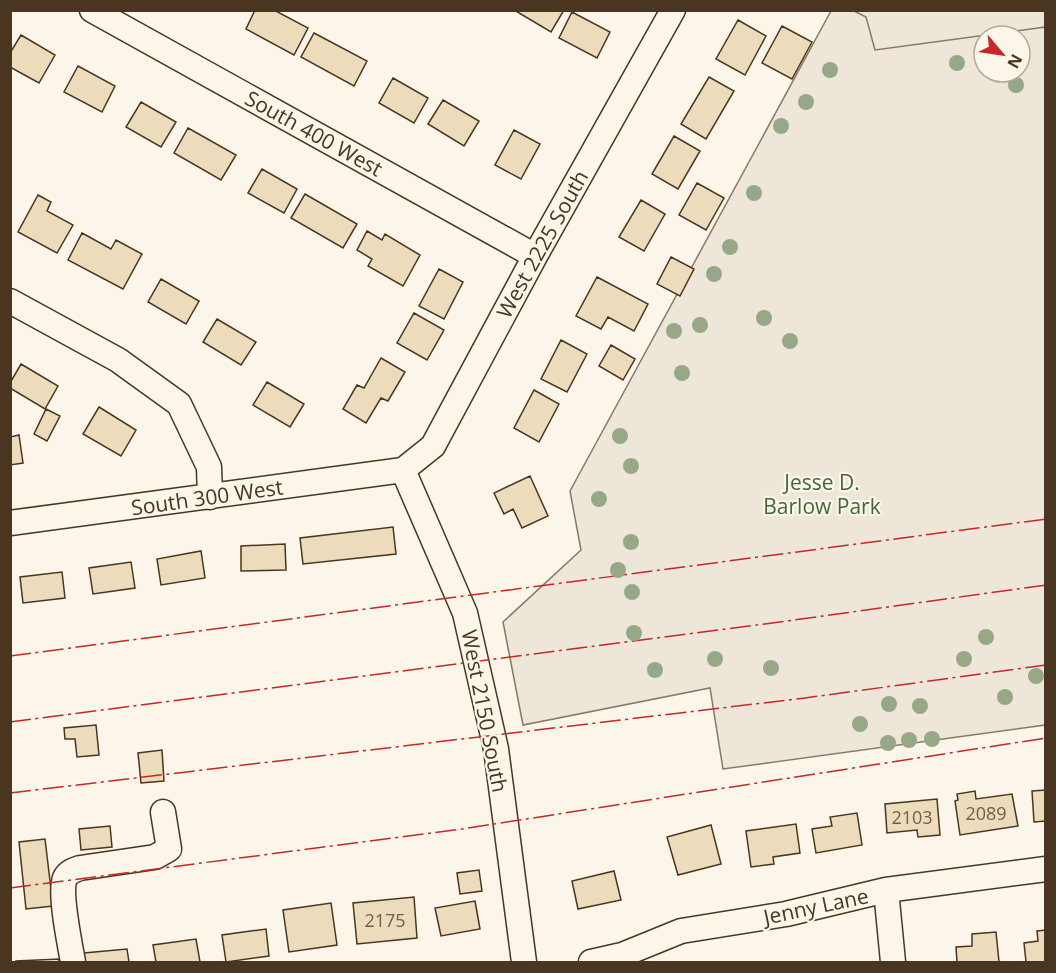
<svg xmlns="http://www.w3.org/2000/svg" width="1056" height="973" font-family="'Open Sans',sans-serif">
  <rect width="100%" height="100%" fill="#fbf6e9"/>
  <path fill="#ede6d9" stroke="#887966" stroke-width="1.5" fill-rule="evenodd" d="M831 11H1045V725L723 769 710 688 523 725 503 622 581 550 570 491ZM984 36H1020V72H984Z"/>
  <path fill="#ede7d9" stroke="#887966" stroke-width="1.5" d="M854 11H1045V27L875 50 866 17Z"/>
  <path fill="#ecdcbc" stroke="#4a3520" stroke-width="1.5" d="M255 10H274L308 28 294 55 246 29Z
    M514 10H564L551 32Z
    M572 12 610 32 597 58 559 38Z
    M738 20 766 36 745 75 716 59Z
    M782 26 812 42 792 79 762 63Z
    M314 33 367 61 354 86 301 57Z
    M21 35 55 55 39 83 10 67V53Z
    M78 66 115 86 102 112 64 92Z
    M709 77 734 91 706 139 681 124Z
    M393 78 428 98 414 123 379 103Z
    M443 100 479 121 464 146 428 124Z
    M141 102 176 122 161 147 126 127Z
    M188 128 236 155 221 180 174 153Z
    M514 130 540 144 521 179 495 165Z
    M674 136 700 151 678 189 652 174Z
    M262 169 297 189 284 213 248 193Z
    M697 183 724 198 706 230 679 215Z
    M305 194 357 224 343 248 291 218Z
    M38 195 51 202 47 211 73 225 57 253 18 232Z
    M641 200 665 214 644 251 619 237Z
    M367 231 382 240 385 234 420 255 403 286 368 266 372 259 357 250Z
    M82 233 111 249 116 240 142 254 123 289 68 260Z
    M671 257 694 269 680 296 657 284Z
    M439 269 463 282 444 319 419 306Z
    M597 277 648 304 634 331 608 317 601 329 576 316Z
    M161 279 199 301 186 324 148 302Z
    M414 313 444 330 427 360 397 343Z
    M217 319 256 342 241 365 203 342Z
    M561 340 587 354 567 392 541 379Z
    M611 345 635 359 623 380 599 366Z
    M381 358 405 372 388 401 381 398 366 423 343 409 357 385 364 388Z
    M21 364 58 386 45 409 10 388V383Z
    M267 382 304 404 290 427 253 405Z
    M534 390 559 404 539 442 514 428Z
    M99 407 136 430 121 456 83 434Z
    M46 409 60 416 47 441 34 434Z
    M19 435 23 463 10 465V437Z
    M530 476 548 516 522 528 513 509 504 514 494 493Z
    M393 527 396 554 303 564 300 538Z
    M285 544 286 570 241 571V546Z
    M201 551 205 578 161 585 157 559Z
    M131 562 135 588 93 594 89 568Z
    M62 572 65 598 23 603 20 577Z
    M96 725 99 755 77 757 75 739H65L64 728Z
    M162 750 164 781 141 783 138 753Z
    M1046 790V821L1034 822 1032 791Z
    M975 791 976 799 1012 794 1018 826 960 835 955 801 958 800 957 794Z
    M937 799 940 835 918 837 917 830 887 833 885 804Z
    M857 813 862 845 816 853 812 829 832 826 830 817Z
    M796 824 800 853 773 857 774 864 751 867 746 831Z
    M711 825 721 864 678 875 667 837Z
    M110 826 112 847 81 850 79 829Z
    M45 839 53 906 26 909 19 842Z
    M479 870 482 891 460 894 457 873Z
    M614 871 621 900 578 909 572 881Z
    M414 897 417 938 357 944 353 903Z
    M475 901 480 929 441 936 435 908Z
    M331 903 337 945 289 952 283 910Z
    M266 929 269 956 226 962 222 935Z
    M1046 930V962H1026L1024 943 1038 941 1037 931Z
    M996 932 999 962H957L956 947 972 946V934Z
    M196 939 200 962H156L153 945Z
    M127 949 129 962H85L84 953Z
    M59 959V962H16V961Z"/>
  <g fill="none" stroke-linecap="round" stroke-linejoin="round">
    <defs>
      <path id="minor" d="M92 10 535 256
        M10 301 118 360 179 404 209 467 210 497
        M403 470 433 446 535 256 673 10
        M403 470 465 613 496 749 524 962
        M10 523 403 470
        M886 890 893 962
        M73 962C70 945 59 892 65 878 68 872 74 870 80 868L155 857 169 849 163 812
        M591 962 622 955 681 931 786 914 886 890 1046 869"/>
    </defs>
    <use href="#minor" stroke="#4a3520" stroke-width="27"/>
    <use href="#minor" stroke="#fbf6e9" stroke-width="24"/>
    <path stroke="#c62828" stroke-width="1.5" stroke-dasharray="21 4.5 3 4.5" stroke-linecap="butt" d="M10 656 1046 519
      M10 722 787 621 1046 585
      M10 793 805 698 1046 665
      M10 888 462 829 1046 738"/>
  </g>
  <g fill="#96a887">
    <circle cx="957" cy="63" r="8"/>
    <circle cx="830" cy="70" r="8"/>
    <circle cx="1016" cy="85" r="8"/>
    <circle cx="806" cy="102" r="8"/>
    <circle cx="781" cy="126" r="8"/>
    <circle cx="754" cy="193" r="8"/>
    <circle cx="730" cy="247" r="8"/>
    <circle cx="714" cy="274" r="8"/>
    <circle cx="764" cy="318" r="8"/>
    <circle cx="700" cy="325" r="8"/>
    <circle cx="674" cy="331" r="8"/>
    <circle cx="790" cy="341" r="8"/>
    <circle cx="682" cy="373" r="8"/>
    <circle cx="620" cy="436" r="8"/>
    <circle cx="631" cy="466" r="8"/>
    <circle cx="599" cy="499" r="8"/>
    <circle cx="631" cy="542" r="8"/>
    <circle cx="618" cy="570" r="8"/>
    <circle cx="632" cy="592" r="8"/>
    <circle cx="634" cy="633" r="8"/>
    <circle cx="986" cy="637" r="8"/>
    <circle cx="715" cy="659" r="8"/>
    <circle cx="964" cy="659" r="8"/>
    <circle cx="771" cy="668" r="8"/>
    <circle cx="655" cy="670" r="8"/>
    <circle cx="1036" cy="676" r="8"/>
    <circle cx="1005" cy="697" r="8"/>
    <circle cx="889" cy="704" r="8"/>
    <circle cx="920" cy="706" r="8"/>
    <circle cx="860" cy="724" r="8"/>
    <circle cx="932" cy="739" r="8"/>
    <circle cx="909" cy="740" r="8"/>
    <circle cx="888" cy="743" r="8"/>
  </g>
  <g text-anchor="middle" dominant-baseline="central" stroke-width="4.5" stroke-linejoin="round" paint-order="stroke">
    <g font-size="18" fill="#725f47">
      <text x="986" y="813">2089</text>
      <text x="912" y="817">2103</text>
      <text x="385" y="920">2175</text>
    </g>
    <g font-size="21" fill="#4a3520" stroke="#fbf6e9">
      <text transform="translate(314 133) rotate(29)">South 400 West</text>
      <text transform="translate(542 244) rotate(-61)">West 2225 South</text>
      <text transform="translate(207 497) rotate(-8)">South 300 West</text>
      <text transform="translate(485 711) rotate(79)">West 2150 South</text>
      <text transform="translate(816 906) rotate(-12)">Jenny Lane</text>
    </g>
    <g font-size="21" fill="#436837" stroke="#fbf6e9">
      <text x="822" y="482">Jesse D.<tspan x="822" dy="24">Barlow Park</tspan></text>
    </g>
  </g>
  <rect width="1056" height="973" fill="none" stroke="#4a3520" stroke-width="24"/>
  <g transform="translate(1002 54) rotate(119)"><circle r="28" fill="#fbf6e9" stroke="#b4a999" stroke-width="1.5"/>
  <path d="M0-4.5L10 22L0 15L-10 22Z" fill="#c62828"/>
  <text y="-9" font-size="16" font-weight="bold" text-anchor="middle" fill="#4a3520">N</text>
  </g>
</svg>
